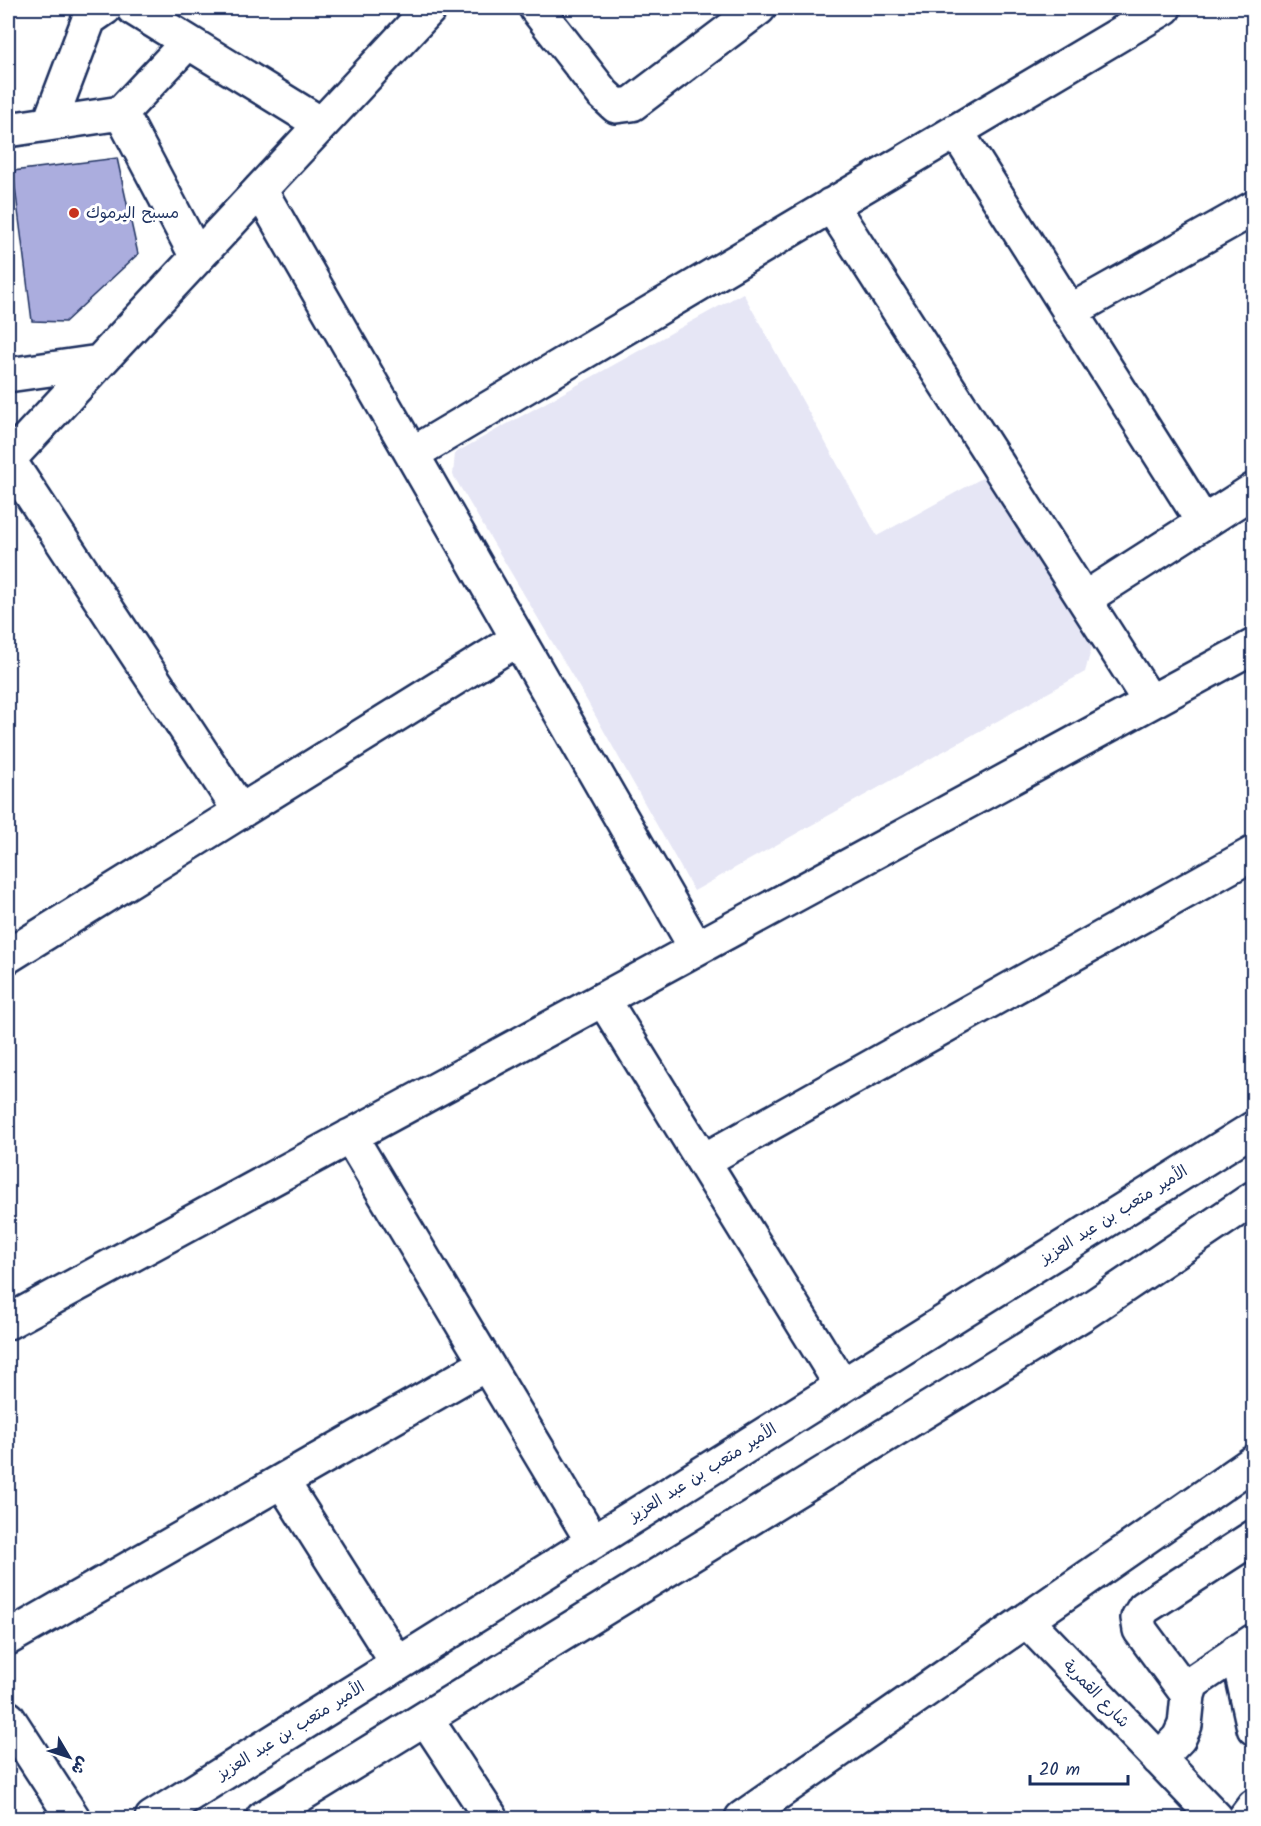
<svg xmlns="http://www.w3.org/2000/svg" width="1261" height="1826" font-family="Kalam,'Playpen Sans Arabic',sans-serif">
  <rect width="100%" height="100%" fill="#fff"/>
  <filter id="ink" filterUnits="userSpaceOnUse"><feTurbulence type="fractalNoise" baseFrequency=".0167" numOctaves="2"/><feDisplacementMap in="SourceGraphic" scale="12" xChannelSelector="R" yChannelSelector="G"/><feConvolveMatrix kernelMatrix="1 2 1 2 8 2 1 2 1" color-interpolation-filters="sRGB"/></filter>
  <g filter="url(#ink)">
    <path fill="#e6e6f5" d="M743 293 877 536 984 477 1094 639 1085 672 694 891 586 699 453 475 455 453Z"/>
    <path fill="#abadde" stroke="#1b2f5e" stroke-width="1.5" d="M117 158 138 254 65 322 32 321 13 171Z"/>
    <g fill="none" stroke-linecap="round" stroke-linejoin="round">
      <defs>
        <path id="minor" d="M133 8 321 124
          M536 8 603 94 616 106 632 104 759 8
          M188 42 121 113 197 257
          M50 122 89 19 105 8
          M8 130 121 113
          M956 131 1203 522
          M260 190 696 948
          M831 205 1150 702
          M1069 312 1254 208
          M8 375 99 362
          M412 454 1164 8
          M8 459 240 811
          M8 460 430 8
          M1084 599 1254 490
          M8 956 518 639
          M603 999 842 1386
          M350 1136 593 1542
          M703 1161 1254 853
          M8 1322 1254 646
          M282 1481 398 1664
          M1027 1621 1216 1818
          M8 1638 486 1364
          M1237 1651 1254 1728
          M1188 1695 1140 1630 1138 1618 1144 1608 1254 1537
          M8 1718 73 1818
          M426 1719 491 1818
          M1159 1759 1179 1738 1185 1725 1188 1695 1192 1683 1254 1641
          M152 1818 1254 1128
          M263 1818 1081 1315 1254 1198
          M742 1818 1254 1462
          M1245 1818 1254 1806"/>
      </defs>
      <use href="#minor" stroke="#1b2f5e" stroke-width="38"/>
      <use href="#minor" stroke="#fff" stroke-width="33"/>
    </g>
  </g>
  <circle fill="#c8321e" stroke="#fff" stroke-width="2" cx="74" cy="213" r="6"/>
  <g text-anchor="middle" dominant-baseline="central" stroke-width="6" stroke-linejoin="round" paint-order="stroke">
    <g font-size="16" fill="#1b2f5e" stroke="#fff" text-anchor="start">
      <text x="86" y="213">مسبح اليرموك</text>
    </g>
    <g font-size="16" fill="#1b2f5e" stroke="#fff">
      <text transform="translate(1114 1215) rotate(-32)">الأمير متعب بن عبد العزيز</text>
      <text transform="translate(703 1473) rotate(-32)">الأمير متعب بن عبد العزيز</text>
      <text transform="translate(1096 1694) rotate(46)">شارع القمرية</text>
      <text transform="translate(291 1731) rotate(-32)">الأمير متعب بن عبد العزيز</text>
    </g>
  </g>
  <rect width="1261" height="1826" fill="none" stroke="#fff" stroke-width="30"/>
  <rect x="15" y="15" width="1231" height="1796" fill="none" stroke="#1b2f5e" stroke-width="2" filter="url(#ink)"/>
  <g transform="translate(69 1757) rotate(129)" stroke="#ffffff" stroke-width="4.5" paint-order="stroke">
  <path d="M0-4.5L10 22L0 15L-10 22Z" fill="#1b2f5e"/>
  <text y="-9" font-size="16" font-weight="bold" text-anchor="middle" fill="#1b2f5e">ش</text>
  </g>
  <path d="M1030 1775v9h98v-9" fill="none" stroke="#1b2f5e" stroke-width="3"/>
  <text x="1039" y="1775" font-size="18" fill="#1b2f5e" stroke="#ffffff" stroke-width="4.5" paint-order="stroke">20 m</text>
</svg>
